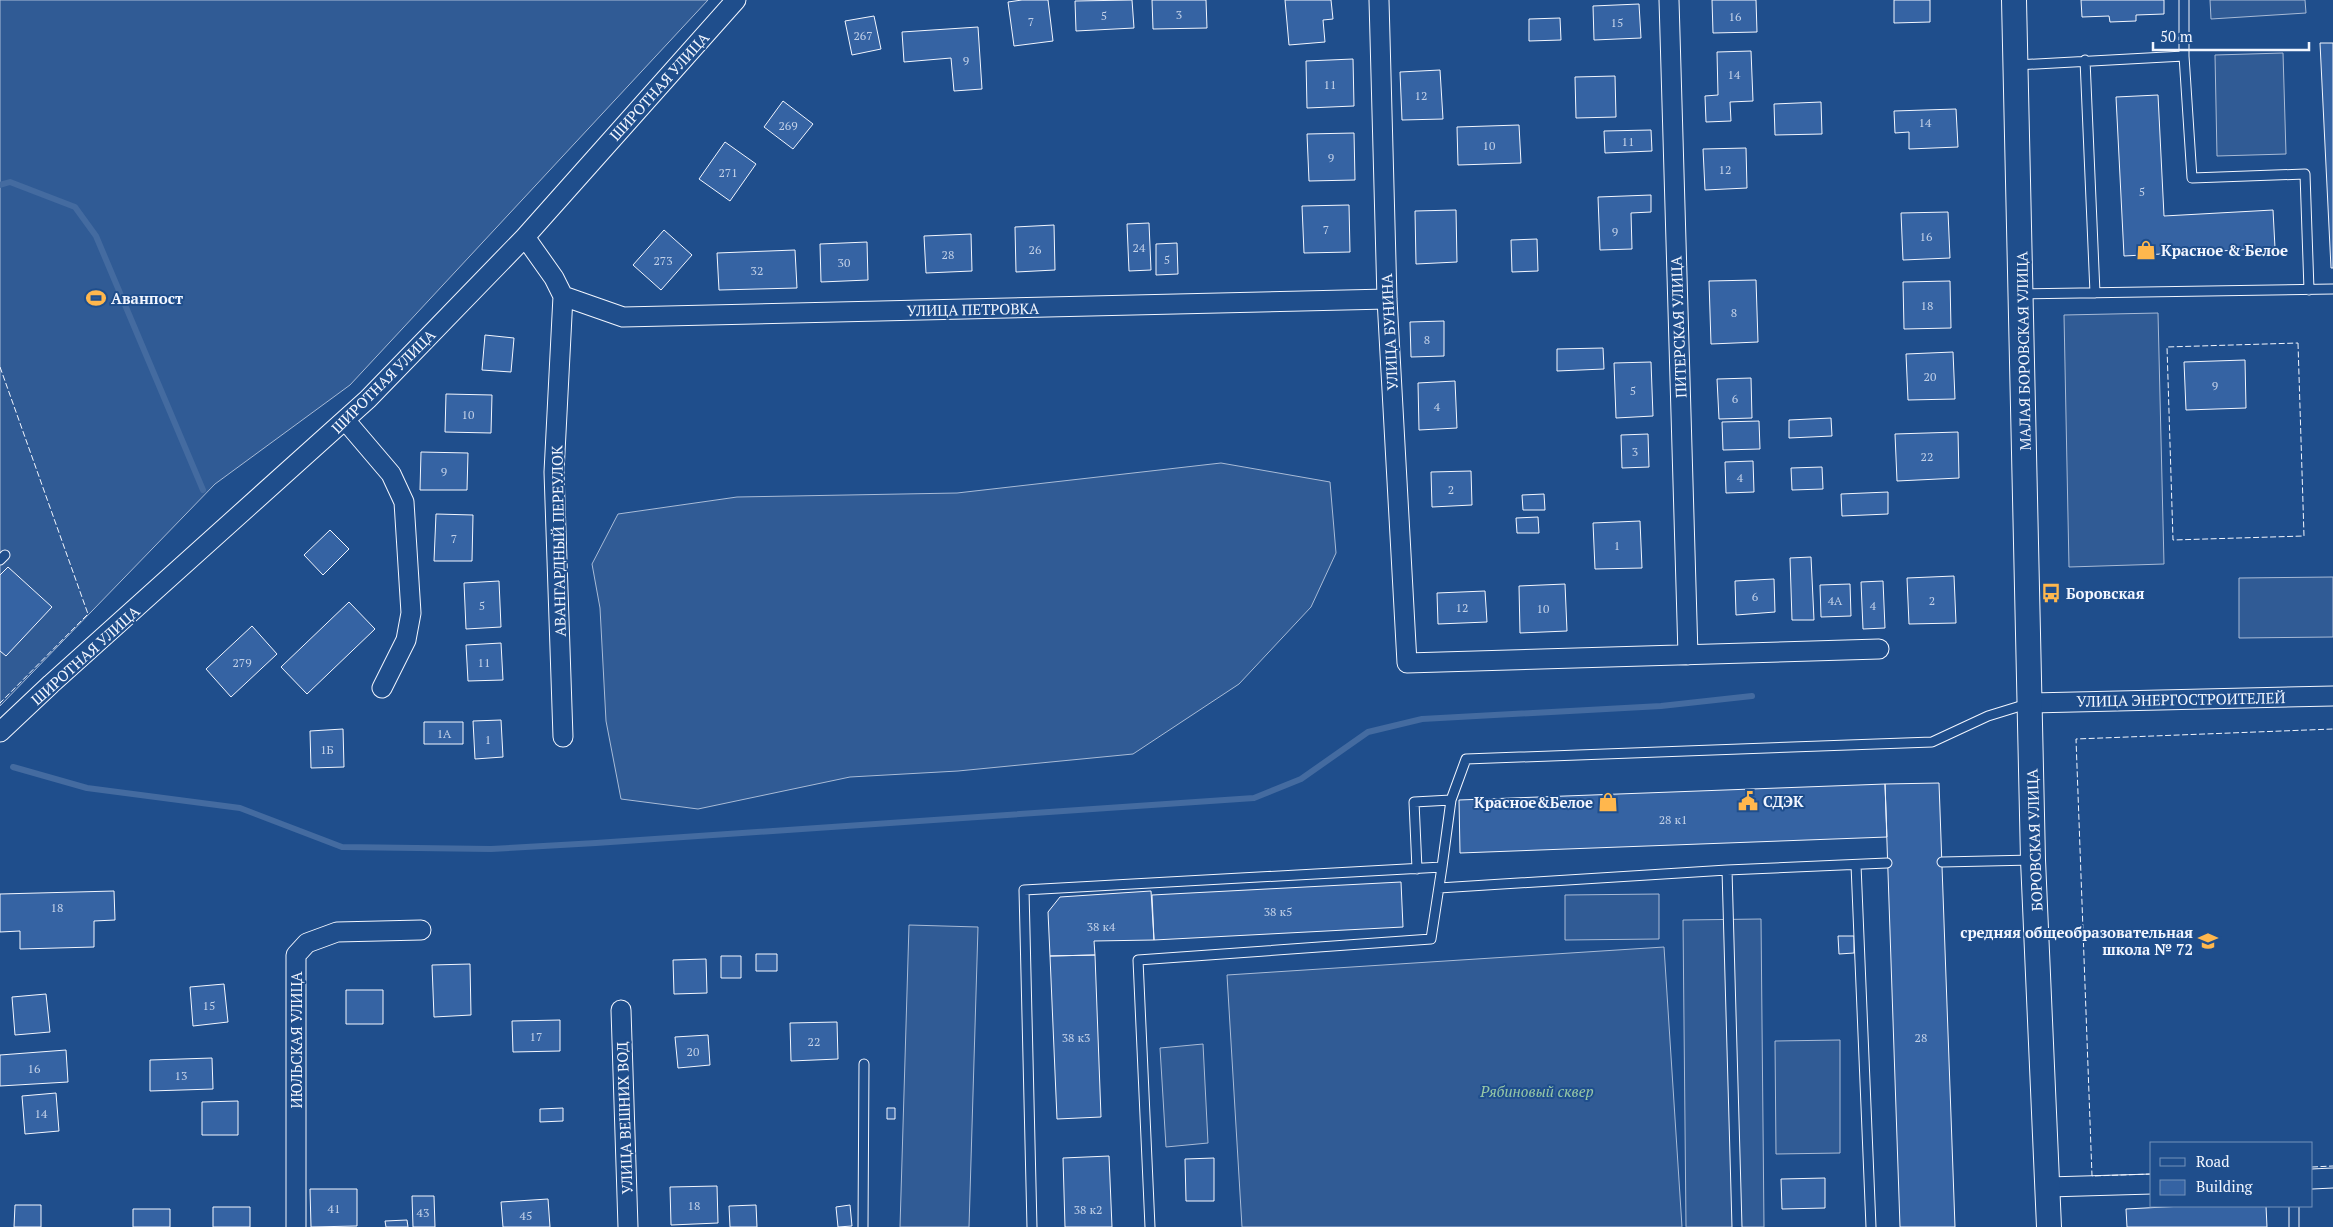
<svg xmlns="http://www.w3.org/2000/svg" width="2333" height="1227" font-family="'PT Serif',serif">
  <rect width="100%" height="100%" fill="#1f4e8c"/>
  <path fill="#305b95" stroke="#a8bbd7" d="M0 0H708L350 385 215 484 0 706Z
    M2210 0H2305L2306 13 2211 19Z
    M2283 53 2286 154 2217 156 2215 55Z
    M2158 313 2164 564 2069 567 2064 315Z
    M1221 463 1330 482 1336 553 1311 607 1239 684 1133 754 958 771 850 777 698 809 621 799 606 721 600 608 592 564 618 514 737 497 957 493Z
    M2333 577V637L2239 638V578Z
    M1659 894V939L1565 940V895Z
    M1761 919 1764 1227H1686L1683 920Z
    M909 925 978 927 969 1227H900Z
    M1664 947 1682 1227H1242L1227 975Z
    M1840 1040V1153L1776 1154 1775 1041Z
    M1203 1044 1208 1143 1166 1147 1160 1048Z"/>
  <g fill="none" stroke-linecap="round" stroke-linejoin="round">
    <path stroke="#446ba0" stroke-width="6" d="M0 185 10 182 75 207 96 236 203 490
      M13 767 87 788 240 808 342 847 491 849 596 843 1254 798 1301 779 1368 732 1422 719 1661 706 1752 696"/>
  </g>
  <path fill="#3563a3" stroke="#f2f6ff" d="M1022 0H1048L1053 41 1014 46 1008 2Z
    M1132 0 1134 28 1076 31 1075 1Z
    M1152 0H1206L1207 28 1153 29Z
    M1285 0H1331L1333 19 1323 20 1325 42 1289 45Z
    M1712 0H1756L1757 32 1713 33Z
    M1894 0H1930V22L1894 23Z
    M2081 0H2164V14L2136 15V21L2110 22 2109 16 2082 17Z
    M1639 4 1641 38 1594 40 1593 6Z
    M874 16 881 49 852 55 845 21Z
    M1560 18 1561 40 1529 41V19Z
    M978 27 982 89 954 91 951 58 904 62 902 32Z
    M2320 43H2333V268H2331Z
    M1751 51 1753 101 1730 102 1731 121 1706 122 1705 96 1718 95 1717 52Z
    M1353 59 1354 106 1307 108 1306 61Z
    M1440 70 1443 119 1402 120 1400 72Z
    M1615 76 1616 117 1576 118 1575 77Z
    M2158 95 2164 216 2273 210 2275 248 2124 256 2116 97Z
    M783 101 813 124 793 149 764 127Z
    M1821 102 1822 134 1775 135 1774 104Z
    M1956 109 1958 147 1909 149V132L1895 133 1894 111Z
    M1519 125 1521 163 1458 165 1457 127Z
    M1651 130 1652 151 1605 153 1604 131Z
    M1354 133 1355 180 1309 181 1307 134Z
    M725 142 756 164 730 201 699 179Z
    M1746 148 1747 188 1705 190 1703 149Z
    M1651 195V212L1631 213 1632 249 1600 250 1598 197Z
    M1349 205 1350 252 1304 253 1302 206Z
    M1456 210 1457 262 1416 264 1415 211Z
    M1948 212 1950 258 1903 260 1901 213Z
    M1149 223 1151 270 1129 271 1127 224Z
    M1054 225 1055 270 1016 272 1015 227Z
    M664 230 692 255 661 290 633 265Z
    M971 234 972 271 926 273 924 236Z
    M1537 239 1538 271 1512 272 1511 240Z
    M867 242 868 280 821 282 820 244Z
    M1177 243 1178 274 1156 275V244Z
    M795 250 797 288 719 290 717 253Z
    M1756 280 1758 342 1711 344 1709 281Z
    M1950 281 1951 328 1904 329 1903 282Z
    M1444 321V356L1411 357 1410 322Z
    M485 335 514 338 511 372 482 370Z
    M1603 348 1604 369 1557 371V349Z
    M1953 352 1955 399 1908 400 1906 354Z
    M2245 360 2246 408 2186 410 2184 362Z
    M1651 362 1653 416 1616 418 1614 363Z
    M1751 378 1752 418 1719 419 1717 379Z
    M1455 381 1457 428 1419 430 1418 383Z
    M446 394 492 395 491 433 445 432Z
    M1831 418 1832 436 1789 438V420Z
    M1759 421 1760 449 1723 450 1722 422Z
    M1958 432 1959 478 1897 481 1895 434Z
    M1648 434 1649 467 1622 468 1621 435Z
    M421 452 468 453 467 490H420Z
    M1753 461 1754 492 1726 493 1725 462Z
    M1822 467 1823 489 1792 490 1791 468Z
    M1471 471 1472 505 1432 507 1431 472Z
    M1888 492V514L1842 516 1841 494Z
    M1544 494 1545 510H1523L1522 495Z
    M436 514 473 515 472 561H434Z
    M1538 517 1539 533H1517L1516 518Z
    M1640 521 1642 568 1595 569 1593 523Z
    M330 530 349 549 323 575 304 555Z
    M1811 557 1814 620H1792L1790 558Z
    M8 567 52 607 6 656 0 651V575Z
    M1954 576 1956 623 1909 624 1907 578Z
    M1774 579 1775 612 1736 615 1735 581Z
    M499 581 501 627 466 629 464 583Z
    M1883 581 1885 628 1863 629 1861 582Z
    M1565 584 1567 631 1520 633 1519 586Z
    M1850 584 1851 616 1821 617 1820 585Z
    M1485 591 1487 622 1438 624 1437 593Z
    M349 602 375 629 307 694 281 667Z
    M252 626 277 654 231 697 206 669Z
    M501 643 503 680 468 681 466 645Z
    M501 720 503 757 475 759 473 721Z
    M424 722H463V744H424Z
    M343 729 344 767 311 768 310 731Z
    M1939 783 1955 1227H1900L1885 784Z
    M1885 784 1887 837 1460 853 1459 800Z
    M1401 882 1403 927 1154 940 1152 895Z
    M114 891 115 920 94 921V947L20 949V931L0 932V894Z
    M1151 891 1154 940 1094 941 1095 955 1050 956 1048 912 1060 897Z
    M1838 936H1854V953L1839 954Z
    M756 954H777V971H756Z
    M1095 955 1101 1117 1057 1119 1050 956Z
    M721 956H741V978H721Z
    M706 959 707 993 674 994 673 960Z
    M470 964 471 1015 434 1017 432 965Z
    M224 984 228 1022 193 1026 190 987Z
    M346 990H383V1024H346Z
    M46 994 50 1032 15 1035 12 997Z
    M560 1020V1051L513 1052 512 1021Z
    M837 1022 838 1059 791 1061 790 1023Z
    M708 1035 710 1065 678 1068 675 1037Z
    M66 1050 68 1082 0 1086V1055Z
    M212 1058 213 1089 150 1091V1060Z
    M56 1093 59 1131 25 1134 22 1096Z
    M238 1101V1135H202V1102Z
    M563 1108V1121L540 1122V1109Z
    M887 1108H895V1119H887Z
    M1109 1156 1112 1227H1065L1063 1158Z
    M1214 1158V1201H1186L1185 1159Z
    M1825 1178V1208L1782 1209 1781 1179Z
    M717 1186 718 1223 671 1225 670 1187Z
    M310 1189H357V1226L311 1227Z
    M412 1196H434L435 1227H413Z
    M548 1199 550 1227H503L501 1202Z
    M15 1205H41V1227H14Z
    M756 1205 757 1227H730L729 1206Z
    M850 1205 852 1226 838 1227 836 1207Z
    M2183 1206H2266L2267 1227H2127L2126 1209Z
    M213 1207H250V1227H213Z
    M133 1209H170V1227H133Z
    M407 1220 408 1227H386L385 1221Z"/>
  <g fill="none" stroke-linecap="round" stroke-linejoin="round">
    <defs>
      <path id="service" d="M2184 0V56
        M2085 60 2095 293
        M2016 65 2184 56 2192 178 2305 174 2309 290
        M2022 294 2333 289
        M0 560 5 555
        M1942 862 2033 860
        M1856 865 1871 1227
        M1442 867 1451 800
        M1417 869 1414 802 1451 800 1466 759 1932 742 1988 716 2027 704
        M1727 870 1737 1227
        M1439 888 1727 870 1887 863
        M863 1227 864 1064
        M1032 1227 1024 890 1442 867 1431 939 1138 960 1150 1227
        M2294 1227V1206"/>
      <path id="minor" d="M1379 0 1387 299 1407 663 1879 649
        M1669 0 1688 655
        M525 237 554 278 563 296 554 472 563 737
        M563 296 623 317 1387 299
        M345 420 391 474 404 502 411 613 406 640 382 688
        M2030 703 2333 696
        M0 732 51 684 368 399 525 237 736 0
        M621 1010 628 1227
        M2312 1179 2333 1178
        M2048 1187 2152 1184
        M296 1227V955L307 943 337 932 421 930"/>
      <path id="tertiary" d="M2014 0 2033 860 2049 1227"/>
    </defs>
    <use href="#service" stroke="#f2f6ff" stroke-width="11"/>
    <use href="#minor" stroke="#f2f6ff" stroke-width="21"/>
    <use href="#tertiary" stroke="#f2f6ff" stroke-width="26"/>
    <use href="#service" stroke="#1f4e8c" stroke-width="9"/>
    <use href="#minor" stroke="#1f4e8c" stroke-width="19"/>
    <use href="#tertiary" stroke="#1f4e8c" stroke-width="24"/>
    <path stroke="#f2f6ff" stroke-width="1" stroke-dasharray="6 2.5" stroke-linecap="butt" d="M2298 343 2304 536 2173 540 2167 347Z
      M0 367 88 614 0 703
      M2312 1167 2333 1166
      M2152 1174 2092 1176 2076 739 2333 729"/>
  </g>
  <defs>
    <symbol id="shop-bare" viewBox="-9 -9 18 18"><path d="M-5-2.5h2.3a2.7 3.5 0 0 1 5.4 0H5L5.5 6h-11ZM-1.5-2.5h3a1.5 2.3 0 0 0-3 0Z" fill="#ffb74d" stroke="#1f4e8c" stroke-width="2.5" paint-order="stroke"/></symbol>
    <symbol id="stadium-bare" viewBox="-9 -9 18 18"><path d="M0-5a6.5 5 0 1 0 0 10a6.5 5 0 1 0 0-10ZM-3.5-1.8h7v3.6h-7Z" fill="#ffb74d" stroke="#1f4e8c" stroke-width="2.5" paint-order="stroke"/></symbol>
    <symbol id="bus-bare" viewBox="-9 -9 18 18"><path d="M-5-6H5V4H4V6H2V4H-2V6H-4V4H-5ZM-3.5-4V0h7V-4ZM-3.5 1.2v1.5H-2V1.2ZM2 1.2v1.5H3.5V1.2Z" fill="#ffb74d" stroke="#1f4e8c" stroke-width="2.5" paint-order="stroke"/></symbol>
    <symbol id="civic-bare" viewBox="-9 -9 18 18"><path d="M-.6-6.5H3V-4.5H.6V-3L4-1V1h2V6H-6V1h2V-1L-.6-3ZM-1.2 2.5V6h2.4V2.5Z" fill="#ffb74d" stroke="#1f4e8c" stroke-width="2.5" paint-order="stroke"/></symbol>
    <symbol id="school-bare" viewBox="-9 -9 18 18"><path d="M0-5L7-2L0 1L-7-2ZM-4 1L0 2.5L4 1V4Q0 6-4 4Z" fill="#ffb74d" stroke="#1f4e8c" stroke-width="2.5" paint-order="stroke"/></symbol>
  </defs>
  <g fill-rule="evenodd">
    <use href="#shop-bare" x="2132" y="236" width="28" height="28"/>
    <use href="#stadium-bare" x="82" y="284" width="28" height="28"/>
    <use href="#bus-bare" x="2037" y="579" width="28" height="28"/>
    <use href="#civic-bare" x="1734" y="787" width="28" height="28"/>
    <use href="#shop-bare" x="1594" y="788" width="28" height="28"/>
    <use href="#school-bare" x="2194" y="927" width="28" height="28"/>
  </g>
  <g text-anchor="middle" dominant-baseline="central" stroke-width="4" stroke-linejoin="round" paint-order="stroke">
    <g font-size="12" fill="#c3d1e8">
      <text x="1179" y="14">3</text>
      <text x="1104" y="15">5</text>
      <text x="1735" y="16">16</text>
      <text x="1031" y="21">7</text>
      <text x="1617" y="22">15</text>
      <text x="863" y="35">267</text>
      <text x="966" y="60">9</text>
      <text x="1734" y="74">14</text>
      <text x="1330" y="84">11</text>
      <text x="1421" y="95">12</text>
      <text x="1925" y="122">14</text>
      <text x="788" y="125">269</text>
      <text x="1628" y="141">11</text>
      <text x="1489" y="145">10</text>
      <text x="1331" y="157">9</text>
      <text x="1725" y="169">12</text>
      <text x="728" y="172">271</text>
      <text x="2142" y="191">5</text>
      <text x="1326" y="229">7</text>
      <text x="1615" y="231">9</text>
      <text x="1926" y="236">16</text>
      <text x="1139" y="247">24</text>
      <text x="1035" y="249">26</text>
      <text x="948" y="254">28</text>
      <text x="1167" y="259">5</text>
      <text x="663" y="260">273</text>
      <text x="844" y="262">30</text>
      <text x="757" y="270">32</text>
      <text x="1927" y="305">18</text>
      <text x="1734" y="312">8</text>
      <text x="1427" y="339">8</text>
      <text x="1930" y="376">20</text>
      <text x="2215" y="385">9</text>
      <text x="1633" y="390">5</text>
      <text x="1735" y="398">6</text>
      <text x="1437" y="406">4</text>
      <text x="468" y="414">10</text>
      <text x="1635" y="451">3</text>
      <text x="1927" y="456">22</text>
      <text x="444" y="471">9</text>
      <text x="1740" y="477">4</text>
      <text x="1451" y="489">2</text>
      <text x="454" y="538">7</text>
      <text x="1617" y="545">1</text>
      <text x="1755" y="596">6</text>
      <text x="1835" y="600">4А</text>
      <text x="1932" y="600">2</text>
      <text x="482" y="605">5</text>
      <text x="1873" y="605">4</text>
      <text x="1462" y="607">12</text>
      <text x="1543" y="608">10</text>
      <text x="242" y="662">279</text>
      <text x="484" y="662">11</text>
      <text x="444" y="733">1А</text>
      <text x="488" y="739">1</text>
      <text x="327" y="749">1Б</text>
      <text x="1673" y="819">28 к1</text>
      <text x="57" y="907">18</text>
      <text x="1278" y="911">38 к5</text>
      <text x="1101" y="926">38 к4</text>
      <text x="209" y="1005">15</text>
      <text x="536" y="1036">17</text>
      <text x="1076" y="1037">38 к3</text>
      <text x="1921" y="1037">28</text>
      <text x="814" y="1041">22</text>
      <text x="693" y="1051">20</text>
      <text x="34" y="1068">16</text>
      <text x="181" y="1075">13</text>
      <text x="41" y="1113">14</text>
      <text x="694" y="1205">18</text>
      <text x="334" y="1208">41</text>
      <text x="1088" y="1209">38 к2</text>
      <text x="423" y="1212">43</text>
      <text x="526" y="1215">45</text>
    </g>
    <g font-size="15" fill="#f2f6ff" stroke="#1f4e8c">
      <text transform="translate(659 86) rotate(-48)">ШИРОТНАЯ УЛИЦА</text>
      <text transform="translate(973 309) rotate(-1)">УЛИЦА ПЕТРОВКА</text>
      <text transform="translate(1678 327) rotate(-92)">ПИТЕРСКАЯ УЛИЦА</text>
      <text transform="translate(1389 332) rotate(-93)">УЛИЦА БУНИНА</text>
      <text transform="translate(2023 351) rotate(-91)">МАЛАЯ БОРОВСКАЯ УЛИЦА</text>
      <text transform="translate(383 381) rotate(-45)">ШИРОТНАЯ УЛИЦА</text>
      <text transform="translate(558 541) rotate(-91)">АВАНГАРДНЫЙ ПЕРЕУЛОК</text>
      <text transform="translate(85 655) rotate(-42)">ШИРОТНАЯ УЛИЦА</text>
      <text transform="translate(2181 699) rotate(-1)">УЛИЦА ЭНЕРГОСТРОИТЕЛЕЙ</text>
      <text transform="translate(2034 840) rotate(-92)">БОРОВСКАЯ УЛИЦА</text>
      <text transform="translate(296 1040) rotate(-90)">ИЮЛЬСКАЯ УЛИЦА</text>
      <text transform="translate(624 1118) rotate(-92)">УЛИЦА ВЕШНИХ ВОД</text>
    </g>
    <g font-size="15" font-weight="bold" fill="#f2f6ff" stroke="#1f4e8c" text-anchor="start">
      <text x="2161" y="250">Красное &amp; Белое</text>
      <text x="111" y="298">Аванпост</text>
      <text x="2066" y="593">Боровская</text>
      <text x="1763" y="801">СДЭК</text>
      <text x="1593" y="802" text-anchor="end">Красное&amp;Белое</text>
      <text x="2193" y="932" text-anchor="end">средняя общеобразовательная<tspan x="2193" dy="17">школа № 72</tspan></text>
    </g>
    <g font-size="15" font-style="italic" fill="#97c8a6" stroke="#1f4e8c">
      <text x="1537" y="1091">Рябиновый сквер</text>
    </g>
  </g>
  <rect x="2150" y="1142" width="162" height="65" fill="#1f4e8c" stroke="#7391ba"/>
  <rect x="2160" y="1158" width="25" height="8" fill="#1f4e8c" stroke="#7391ba"/>
  <text x="2196" y="1167" font-size="15" fill="#f2f6ff">Road</text>
  <rect x="2160" y="1180" width="25" height="15" fill="#3563a3" stroke="#7391ba"/>
  <text x="2196" y="1192" font-size="15" fill="#f2f6ff">Building</text>
  <path d="M2153 42v8h156v-8" fill="none" stroke="#f2f6ff" stroke-width="2.5"/>
  <text x="2160" y="42" font-size="15" fill="#f2f6ff" stroke="#1f4e8c" stroke-width="4" paint-order="stroke">50 m</text>
</svg>
